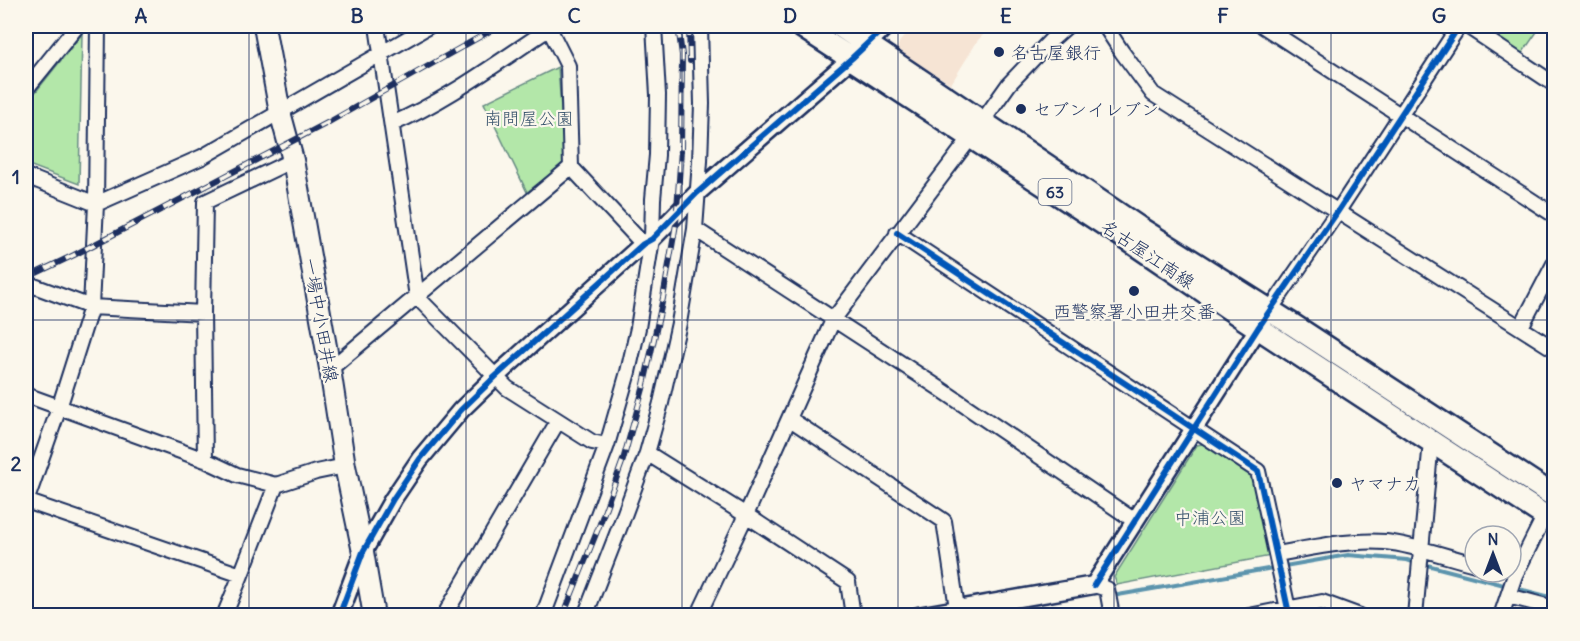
<svg xmlns="http://www.w3.org/2000/svg" width="1580" height="641" font-family="Delius,'Klee One',sans-serif">
  <rect width="100%" height="100%" fill="#fbf7ec"/>
  <filter id="ink" filterUnits="userSpaceOnUse"><feTurbulence type="fractalNoise" baseFrequency=".0167" numOctaves="2"/><feDisplacementMap in="SourceGraphic" scale="12" xChannelSelector="R" yChannelSelector="G"/><feConvolveMatrix kernelMatrix="1 2 1 2 8 2 1 2 1" color-interpolation-filters="sRGB"/></filter>
  <g filter="url(#ink)">
    <path fill="#f6e4d4" d="M914 26H980L986 32 978 40 951 84 900 53 896 49 900 41Z"/>
    <path fill="#b3e7a9" stroke="#678b84" stroke-width="1.5" d="M1477 26H1541L1521 55Z
      M82 34 79 184 26 164V104Z
      M558 67 565 163 527 192 484 103Z
      M1207 443 1251 473 1271 556 1117 585 1114 577 1197 445Z"/>
    <g fill="none" stroke-linecap="round" stroke-linejoin="round">
      <path stroke="#5c94ad" stroke-width="4" d="M1423 564 1554 598
        M1118 595 1348 555 1407 560 1416 563"/>
      <defs>
        <path id="minor" d="M377 26 417 297 507 388 592 442 607 445
          M548 26 568 66 571 167 643 244
          M1105 26 1122 52 1153 94 1554 349
          M1263 26 1554 215
          M1467 26 1554 84
          M26 89 77 26
          M982 122 1009 84 1050 41 1067 26
          M392 124C444 102 494 65 541 34L549 26
          M26 176 96 204 202 157 429 26
          M695 229 939 388 1135 521
          M897 233 1258 471 1288 609V616
          M26 283 91 307 203 313
          M1270 310 1338 211 1459 26
          M1521 327 1554 264
          M330 369 571 167
          M26 395 205 460 237 475 276 485
          M790 419 944 521 957 608
          M647 453 746 515 848 582 853 616
          M205 460 203 313 205 202 293 160
          M26 501 241 575
          M26 502 59 408 91 307 96 204 98 26
          M1276 554C1312 548 1349 539 1386 542 1414 545 1447 557 1475 564
          M1094 585 1107 589 1112 616
          M1508 596 1554 608
          M26 615 28 616
          M224 616 241 575 276 485 316 472 345 466
          M444 616 558 421
          M543 616 607 445 628 372 638 328 652 239 653 199 657 155 658 95 654 26
          M585 616 622 521 647 453 661 403 679 323 695 229 700 161 702 104 700 26
          M698 616 746 515 833 320 971 137
          M1249 616 1322 602 1360 616
          M1415 616 1430 452 1437 445
          M1501 616 1515 575 1545 515"/>
        <path id="tertiary" d="M339 616 363 552 393 499 420 459 461 410 495 377 643 244 652 239 697 193 852 58 886 26
          M918 616 1094 585 1264 319"/>
        <path id="secondary" d="M264 26 280 112 293 160 330 369 345 466 363 552 374 616"/>
        <path id="primary" d="M801 26 1130 241 1243 318 1554 522
          M840 26 1138 227 1293 325 1554 496"/>
      </defs>
      <use href="#minor" stroke="#1b2f5e" stroke-width="18"/>
      <use href="#tertiary" stroke="#1b2f5e" stroke-width="21"/>
      <use href="#secondary" stroke="#1b2f5e" stroke-width="24"/>
      <use href="#primary" stroke="#1b2f5e" stroke-width="26"/>
      <use href="#minor" stroke="#fbf7ec" stroke-width="14"/>
      <use href="#tertiary" stroke="#fbf7ec" stroke-width="16"/>
      <use href="#secondary" stroke="#fbf7ec" stroke-width="20"/>
      <use href="#primary" stroke="#fbf7ec" stroke-width="21"/>
      <defs>
        <path id="rail" d="M689 26 690 61
          M26 278 74 255 329 122 499 26
          M563 616 598 529 623 460 643 389 663 298 676 224 681 150 682 55 678 26"/>
      </defs>
      <use href="#rail" stroke="#1b2f5e" stroke-width="6"/>
      <use href="#rail" stroke="#fbf7ec" stroke-width="4" stroke-dasharray="11" stroke-linecap="butt"/>
      <defs>
        <path id="cycleway" d="M897 233 1258 471 1288 609V616
          M1094 585 1258 328 1338 211 1459 26
          M339 616 363 552 393 499 420 459 461 410 495 377 643 244 652 239 697 193 852 58 886 26"/>
      </defs>
      <use href="#cycleway" stroke="#fbf7ec" stroke-width="10"/>
      <use href="#cycleway" stroke="#0057b8" stroke-width="6"/>
    </g>
  </g>
  <path fill="none" stroke="#1b2f5e" stroke-width="1.5" stroke-opacity="0.55" d="M249 26V616M466 26V616M682 26V616M898 26V616M1114 26V616M1331 26V616M26 320H1554"/>
  <g fill="#1b2f5e" stroke="#fbf7ec" stroke-width="2">
    <circle cx="999" cy="52" r="6"/>
    <circle cx="1021" cy="109" r="6"/>
    <circle cx="1134" cy="291" r="6"/>
    <circle cx="1337" cy="483" r="6"/>
  </g>
  <g text-anchor="middle" dominant-baseline="central" stroke-width="4.5" stroke-linejoin="round" paint-order="stroke">
    <rect fill="#fbf7ec" stroke="#5e6b89" stroke-width="1.5" x="1038.5" y="179" width="33" height="26" rx="4.5"/>
    <g font-size="16" font-weight="bold" fill="#1b2f5e">
      <text x="1055" y="192">63</text>
    </g>
    <g font-size="18" fill="#1b2f5e" stroke="#fbf7ec" text-anchor="start">
      <text x="1011" y="52">名古屋銀行</text>
      <text x="1033" y="109">セブンイレブン</text>
      <text x="1134" y="311" text-anchor="middle">西警察署小田井交番</text>
      <text x="1349" y="483">ヤマナカ</text>
    </g>
    <g font-size="18" fill="#39546d" stroke="#fbf7ec">
      <text x="529" y="118">南問屋公園</text>
      <text x="1210" y="517">中浦公園</text>
    </g>
    <g font-size="18" fill="#1b2f5e" stroke="#fbf7ec">
      <text transform="translate(1148 254) rotate(34)">名古屋江南線</text>
      <text transform="translate(321 320) rotate(80)">一場中小田井線</text>
    </g>
  </g>
  <rect width="1580" height="641" fill="none" stroke="#fbf7ec" stroke-width="66"/>
  <g transform="translate(1493 554)"><circle r="28" fill="#fbf7ec" stroke="#a1a7b3" stroke-width="1.5"/>
  <path d="M0-4.5L10 22L0 15L-10 22Z" fill="#1b2f5e"/>
  <text y="-9" font-size="16" font-weight="bold" text-anchor="middle" fill="#1b2f5e">N</text>
  </g>
  <rect x="33" y="33" width="1514" height="575" fill="none" stroke="#1b2f5e" stroke-width="2"/>
  <g font-size="20" text-anchor="middle" font-weight="bold" fill="#1b2f5e">
    <text x="141" y="23">A</text>
    <text x="357" y="23">B</text>
    <text x="574" y="23">C</text>
    <text x="790" y="23">D</text>
    <text x="1006" y="23">E</text>
    <text x="1223" y="23">F</text>
    <text x="1439" y="23">G</text>
    <text x="16" y="184">1</text>
    <text x="16" y="471">2</text>
  </g>
</svg>
